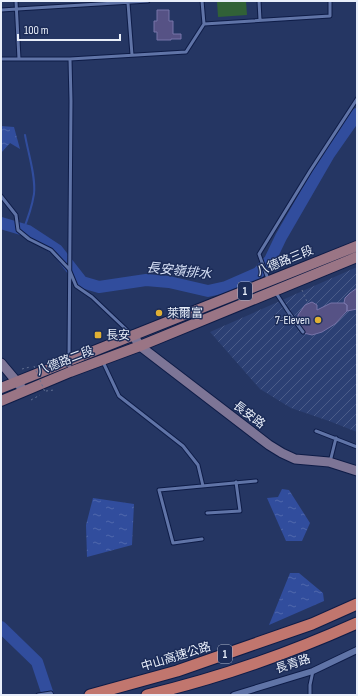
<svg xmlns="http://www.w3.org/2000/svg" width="358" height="696" font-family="'Sofia Sans Condensed','Noto Sans TC',sans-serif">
  <defs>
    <pattern id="industrial-furrows" width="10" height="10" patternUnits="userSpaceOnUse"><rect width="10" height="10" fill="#2c4074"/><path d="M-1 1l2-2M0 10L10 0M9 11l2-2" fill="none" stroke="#4b5c89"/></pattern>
    <pattern id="water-ripples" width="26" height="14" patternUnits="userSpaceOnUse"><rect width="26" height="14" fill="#314d9d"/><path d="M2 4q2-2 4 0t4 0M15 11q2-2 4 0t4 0" fill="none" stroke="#4f67ac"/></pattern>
  </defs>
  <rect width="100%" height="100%" fill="#253663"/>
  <path fill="url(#industrial-furrows)" d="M357 267V432L329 421 291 408 260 389 210 332Z"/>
  <path fill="#316137" d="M217 1H246L247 15 218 17Z"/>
  <path fill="url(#water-ripples)" d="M1 126 14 127 20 149 10 143 1 153Z
    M282 489 289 490 310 523 302 541H286L267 498 278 497Z
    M93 498 134 504 132 545 87 557 86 525Z
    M290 573H299L323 593 324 601 269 625Z"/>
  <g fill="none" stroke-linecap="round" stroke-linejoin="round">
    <path stroke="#314d9d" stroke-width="2" d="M22 233C27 221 32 207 34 194 36 176 28 153 25 135"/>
    <path stroke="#314d9d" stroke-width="12" d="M1 223 28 231 57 250 82 282 99 287 146 280 169 282 208 291 226 287 258 273 270 260 281 237 329 154 357 114
      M1 627 37 662 48 695"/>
  </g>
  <path fill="#565285" stroke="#7774a9" d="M157 10H169V21H173V34H181V39H171V40H157V32H154V21H157Z
    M357 288V309L347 311V305L344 303 345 298 350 293Z
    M312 302 317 305V310L331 303H344L347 305V311L335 324 322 332 312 335 308 334 303 333 302 328 298 323V315L305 305Z"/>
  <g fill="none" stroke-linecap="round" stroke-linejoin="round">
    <defs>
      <path id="lane" d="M16 1 19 59
        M202 1 204 24
        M259 1 260 20
        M128 3 132 55
        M1 10 148 1
        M1 59H70L186 52 204 24 330 16V1
        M1 196 16 215 18 230 29 239 51 250 69 269 76 286 92 297 131 334
        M268 279 259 254 310 171 357 99
        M276 293 289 313 303 332
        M103 362 119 396 183 446 198 465 203 486
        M70 371 69 360 71 101 70 59
        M316 431 357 447
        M330 462 336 438
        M207 513 240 511 236 482
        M202 539 173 543 159 490 256 481
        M38 695 51 693 52 695
        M310 695V685L313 671"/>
      <path id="street" d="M234 695 313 671 357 650"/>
      <path id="secondary" d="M133 335 140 346 269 445 282 453 295 459 329 462 357 471
        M1 363 17 382 24 391"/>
      <path id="primary" d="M1 388 357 246
        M1 401 70 372 140 346 357 257"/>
      <path id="highway" d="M90 695 177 671 312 624 357 604
        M147 695C219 678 290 653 357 623"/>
    </defs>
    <use href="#lane" stroke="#0e1c47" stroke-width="5"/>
    <use href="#street" stroke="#0e1c47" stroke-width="8"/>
    <use href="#secondary" stroke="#0e1c47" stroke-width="11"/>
    <use href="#primary" stroke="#0e1c47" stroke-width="12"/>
    <use href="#highway" stroke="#0e1c47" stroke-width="13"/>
    <path stroke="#616f92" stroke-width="1" stroke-dasharray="2 3" stroke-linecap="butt" d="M302 290 308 304
      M22 369 30 367
      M46 391 54 390
      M31 400 40 395"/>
    <use href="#lane" stroke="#6074a7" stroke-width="3"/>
    <use href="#street" stroke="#6074a7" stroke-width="6"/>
    <use href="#secondary" stroke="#7d7596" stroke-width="9"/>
    <use href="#primary" stroke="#9a7585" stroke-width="10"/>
    <use href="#highway" stroke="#c1766e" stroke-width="11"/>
    <path stroke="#616f92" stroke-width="1" stroke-dasharray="2 3" stroke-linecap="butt" d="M34 366 45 392"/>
  </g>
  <g fill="#e0b034" stroke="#1c2c58" stroke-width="1.5">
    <circle cx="159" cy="313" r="4"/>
    <circle cx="318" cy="320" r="4"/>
    <rect x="94" y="331" width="8" height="8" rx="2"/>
  </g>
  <g text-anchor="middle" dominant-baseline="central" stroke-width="3" stroke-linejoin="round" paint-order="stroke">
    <g fill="#1c2c58" stroke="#acb4c9" stroke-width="1">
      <rect x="238" y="282" width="14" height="18" rx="3"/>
      <rect x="218" y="645" width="14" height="18" rx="3"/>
    </g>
    <g font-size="11" font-weight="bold" fill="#e9effa">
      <text x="245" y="291">1</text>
      <text x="225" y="654">1</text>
    </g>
    <g font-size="12" fill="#e9effa" stroke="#1c2c58">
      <text transform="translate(285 261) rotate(-22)">八德路三段</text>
      <text transform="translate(65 361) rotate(-21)">八德路二段</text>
      <text transform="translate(249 415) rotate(37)">長安路</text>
      <text transform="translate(176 657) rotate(-17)">中山高速公路</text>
      <text transform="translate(293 664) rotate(-18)">長青路</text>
    </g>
    <g font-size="12" fill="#e9effa" stroke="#1c2c58" text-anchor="start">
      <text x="167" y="313">萊爾富</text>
      <text x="310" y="320" text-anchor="end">7-Eleven</text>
      <text x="106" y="335">長安</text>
    </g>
    <g font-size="13" font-style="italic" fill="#d6e0f6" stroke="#1c2c58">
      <text transform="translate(179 271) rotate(6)">長安嶺排水</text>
    </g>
  </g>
  <rect width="358" height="696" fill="none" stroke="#e9effa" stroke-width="4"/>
  <path d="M18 34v6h102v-6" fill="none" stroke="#e9effa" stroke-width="2"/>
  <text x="24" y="34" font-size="12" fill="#e9effa" stroke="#1c2c58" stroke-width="3" paint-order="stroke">100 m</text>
</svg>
